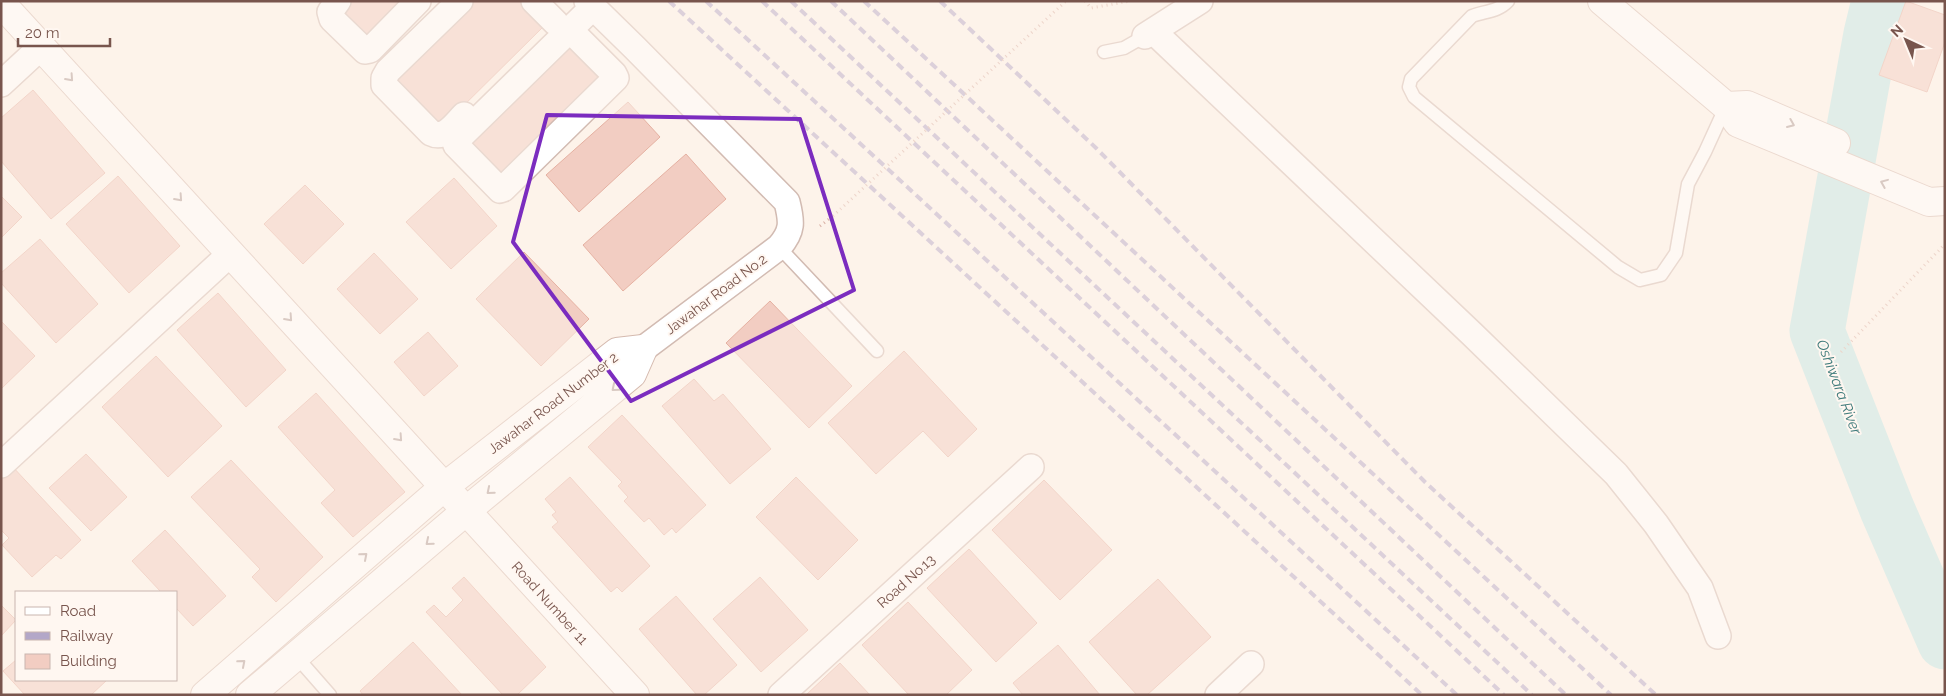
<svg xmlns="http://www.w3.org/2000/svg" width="1946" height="696" font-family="Raleway,sans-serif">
  <rect width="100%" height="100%" fill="#fdf3ea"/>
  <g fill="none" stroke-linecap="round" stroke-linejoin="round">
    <path stroke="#bee7e6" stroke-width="55" d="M1879 1 1871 34 1817 331 1887 509 1945 642"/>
  </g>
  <path fill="#f2cdc2" stroke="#e5b1a2" d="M348 1H406L366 42 336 13Z
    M468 1H525L547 23 440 129 389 79Z
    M1906 1 1945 15V42L1927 92 1879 75Z
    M569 36 610 78 502 182 462 141Z
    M33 90 105 173 51 219 1 161V118Z
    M628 102 660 137 579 212 546 175Z
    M686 154 726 199 623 291 583 245Z
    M118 176 180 246 129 293 66 224Z
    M454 178 497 226 451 269 406 222Z
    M305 185 344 224 303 264 264 224Z
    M1 196 22 217 1 238Z
    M40 239 98 304 56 343 1 283V273Z
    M524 252 589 319 541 366 476 299Z
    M374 253 418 299 380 334 337 289Z
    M218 293 286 370 246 407 177 330Z
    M770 301 852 386 809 428 726 343Z
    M1 321 35 356 1 389Z
    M428 332 458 366 424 396 394 362Z
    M904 351 977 429 948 457 923 431 876 474 828 423Z
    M156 356 222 426 168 477 102 407Z
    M694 379 714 401 723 394 771 449 730 484 662 406Z
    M316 393 405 492 353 537 321 503 335 490 278 427Z
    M622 415 706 505 676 533 672 528 664 535 649 518 644 522 624 501 628 497 618 486 622 482 588 447Z
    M86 454 127 497 91 531 49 488Z
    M231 460 323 557 276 602 252 577 260 569 191 497Z
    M11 465 81 540 61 559 56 555 32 577 2 545 9 538 1 530V474Z
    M570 477 650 566 622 592 617 587 611 592 552 527 558 522 552 515 556 512 545 499Z
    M796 477 858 540 818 580 756 517Z
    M1044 480 1112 550 1060 600 992 530Z
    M165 530 226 596 193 626 176 608V592H161L132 561Z
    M969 549 1037 623 996 662 927 588Z
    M464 577 546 667 517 695H503L426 612 434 605 446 617 463 600 452 588Z
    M760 577 808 630 761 672 713 619Z
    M1158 579 1211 637 1147 695H1137L1089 642Z
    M676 596 737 665 704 695H697L639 629Z
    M908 602 972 670 946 695H909L862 645Z
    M1 605 16 620 1 636Z
    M413 642 462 695H363L360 691Z
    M1058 645 1100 695H1023L1013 683Z
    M16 660V680H107L91 695H25L3 671Z
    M840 663 870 695H806Z"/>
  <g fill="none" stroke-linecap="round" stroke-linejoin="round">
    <defs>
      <path id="lane" d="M1508 1C1498 12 1485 11 1472 16L1411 79 1409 87 1414 97 1618 267 1640 280 1661 275 1676 253 1688 184 1705 152 1726 106
        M1104 52 1124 48 1145 36
        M779 247 877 351
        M295 655 330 695"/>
      <path id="street" d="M338 1 330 12 332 19 365 51 370 50 418 1
        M460 1 388 71 384 78V85L431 133C445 140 455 124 464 115
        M534 1 556 23
        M587 1 635 48 787 202C792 222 793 231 779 247L643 349
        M570 30 614 74 616 78 503 189 500 190 456 145 455 142 593 7
        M1153 31 1472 334 1616 474 1656 524 1700 588 1718 636
        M1145 36 1200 1
        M1 84 41 47
        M1 465 230 254
        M781 695 1031 467
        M1218 695 1251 664"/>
      <path id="secondary" d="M1602 1 1726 106 1738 123 1929 202 1945 201
        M1 3 635 695
        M1726 106 1747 105 1836 143
        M205 695 444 487 617 352 643 349
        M250 695 466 511 632 374 643 349"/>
    </defs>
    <use href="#lane" stroke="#d2bbb2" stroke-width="15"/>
    <use href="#street" stroke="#d2bbb2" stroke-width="28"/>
    <use href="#secondary" stroke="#d5baaf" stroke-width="30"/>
    <path stroke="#d8b0a4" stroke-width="3" stroke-dasharray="1 4" stroke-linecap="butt" d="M1085 1 1091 8 1130 1
      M820 226 833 216
      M1841 352 1945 244"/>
    <use href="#lane" stroke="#fff" stroke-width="12"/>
    <use href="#street" stroke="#fff" stroke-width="25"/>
    <use href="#secondary" stroke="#fff" stroke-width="28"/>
    <path stroke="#b3a7c8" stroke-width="4" stroke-dasharray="8 5" stroke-linecap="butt" d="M669 1 1422 695
      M706 1 1457 695
      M762 1 1504 695
      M791 1 1532 695
      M831 1 1566 695
      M864 1 1611 695
      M940 1 1096 148 1425 482 1656 695"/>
    <path stroke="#d8b0a4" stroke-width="3" stroke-dasharray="1 4" stroke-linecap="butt" d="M833 216 1066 1"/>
  </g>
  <defs><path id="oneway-chevron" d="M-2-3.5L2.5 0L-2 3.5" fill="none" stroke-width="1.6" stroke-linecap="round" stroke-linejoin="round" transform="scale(1.25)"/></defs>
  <g stroke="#ae9994">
    <use href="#oneway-chevron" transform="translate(70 78) rotate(48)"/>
    <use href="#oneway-chevron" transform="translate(1791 124) rotate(23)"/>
    <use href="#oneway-chevron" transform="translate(1884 183) rotate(-158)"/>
    <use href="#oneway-chevron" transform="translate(179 198) rotate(48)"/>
    <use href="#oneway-chevron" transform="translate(289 318) rotate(48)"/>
    <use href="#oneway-chevron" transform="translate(615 388) rotate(140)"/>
    <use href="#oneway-chevron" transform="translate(399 438) rotate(48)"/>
    <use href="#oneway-chevron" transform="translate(490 491) rotate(140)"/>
    <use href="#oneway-chevron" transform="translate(429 542) rotate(140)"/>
    <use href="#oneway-chevron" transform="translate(364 556) rotate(-41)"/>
    <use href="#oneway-chevron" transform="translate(242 663) rotate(-41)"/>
  </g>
  <path d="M0 0H1946V696H0ZM547 115 800 119 854 290 631 401 513 242Z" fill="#fdf3ea" fill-opacity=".55" fill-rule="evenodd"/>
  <path fill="none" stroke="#7b2cbf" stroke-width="4" stroke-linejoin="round" d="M547 115 800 119 854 290 631 401 513 242Z"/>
  <g text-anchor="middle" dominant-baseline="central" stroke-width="4" stroke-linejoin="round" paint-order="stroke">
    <g font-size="14" fill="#78554d" stroke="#fff7f1">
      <text transform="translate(716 294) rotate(-37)">Jawahar Road No.2</text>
      <text transform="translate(553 403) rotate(-37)">Jawahar Road Number 2</text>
      <text transform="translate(906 581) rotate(-42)">Road No.13</text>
      <text transform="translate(550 603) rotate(48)">Road Number 11</text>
    </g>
    <g font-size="15" font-style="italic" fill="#407c7c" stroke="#fff7f1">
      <text transform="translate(1839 387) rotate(69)">Oshiwara River</text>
    </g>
  </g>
  <rect width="1946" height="696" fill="none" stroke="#78554d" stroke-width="5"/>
  <rect x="15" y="591" width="162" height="90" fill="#fff7f1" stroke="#c9b6af"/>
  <rect x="25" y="607" width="25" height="8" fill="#ffffff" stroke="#c9b6af"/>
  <text x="60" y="616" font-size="15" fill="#78554d">Road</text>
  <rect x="25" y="632" width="25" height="8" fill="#b3a7c8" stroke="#c9b6af"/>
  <text x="60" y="641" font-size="15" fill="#78554d">Railway</text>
  <rect x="25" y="654" width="25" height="15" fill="#f2cdc2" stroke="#c9b6af"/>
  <text x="60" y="666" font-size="15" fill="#78554d">Building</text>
  <g transform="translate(1906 40) rotate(316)" stroke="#fff7f1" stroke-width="4" paint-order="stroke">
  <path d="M0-4L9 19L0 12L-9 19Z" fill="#78554d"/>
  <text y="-8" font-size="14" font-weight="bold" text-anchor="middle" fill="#78554d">N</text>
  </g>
  <path d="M18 38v8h92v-8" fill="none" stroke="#78554d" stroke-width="2.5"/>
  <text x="25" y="38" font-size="15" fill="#78554d" stroke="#fff7f1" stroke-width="4" paint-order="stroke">20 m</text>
</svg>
